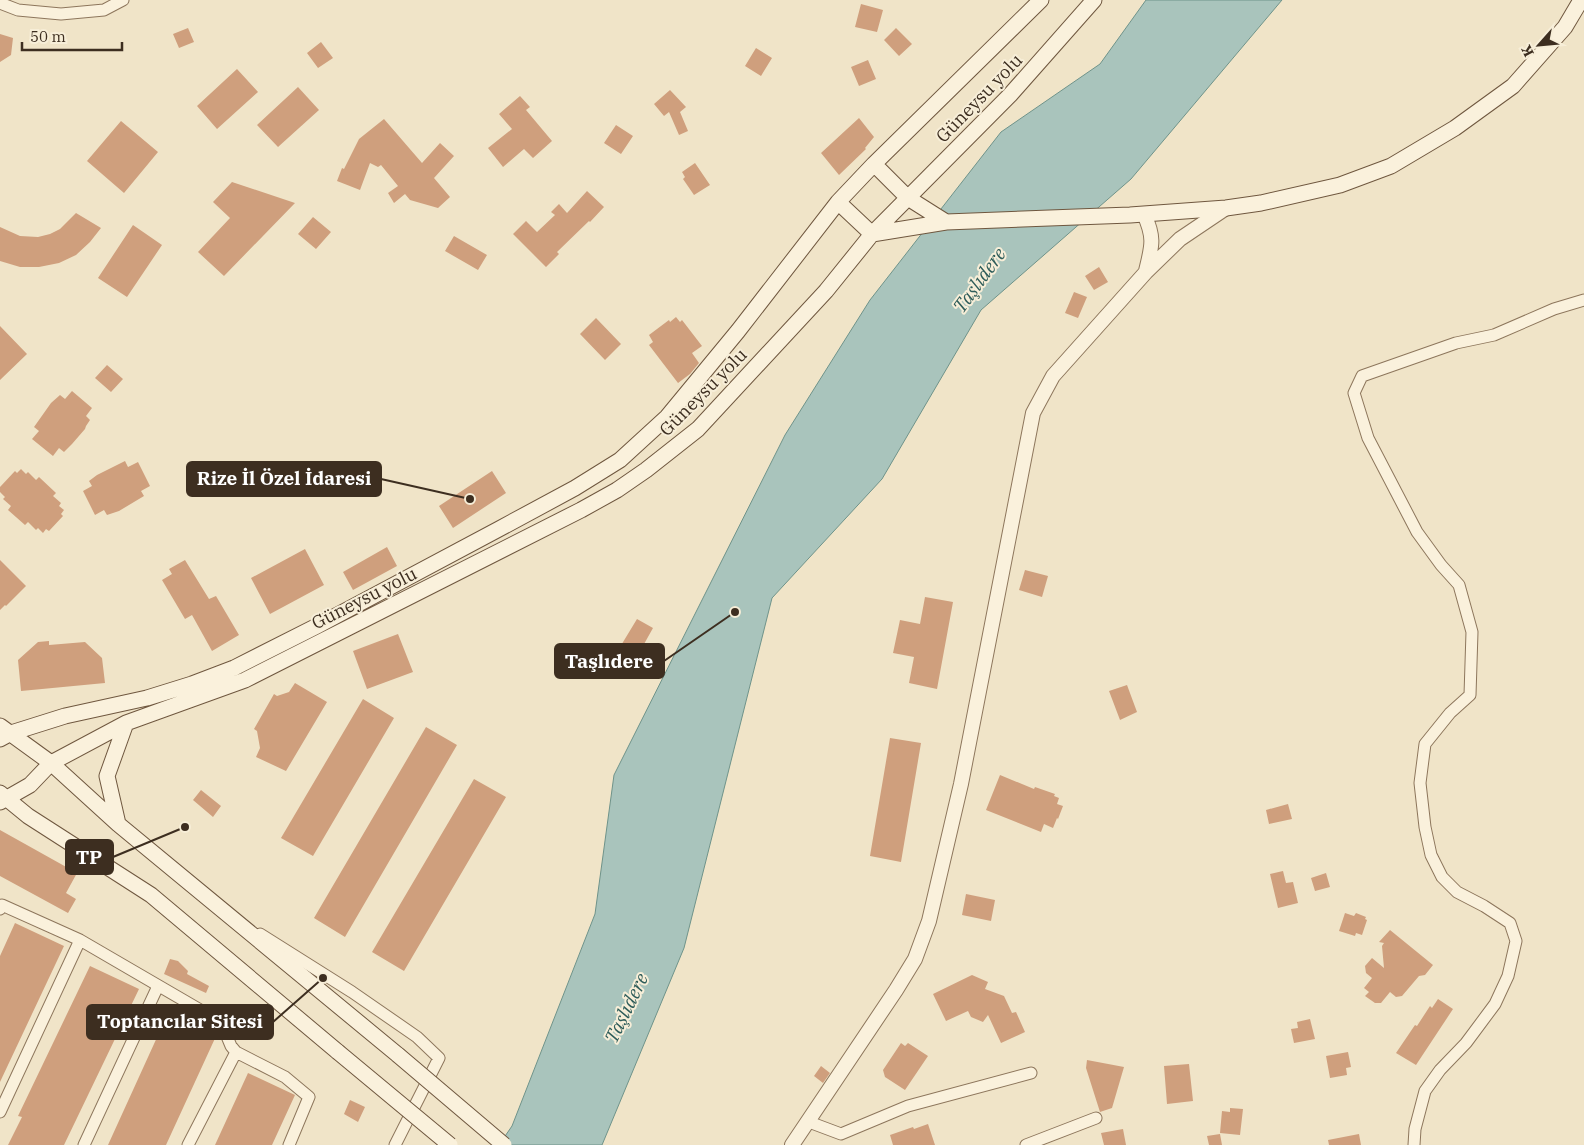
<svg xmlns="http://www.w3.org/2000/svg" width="1584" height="1145" font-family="'IBM Plex Serif',serif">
  <rect width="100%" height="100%" fill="#f0e4c8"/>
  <path fill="#a9c4bc" stroke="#6f938a" d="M1146 0H1282L1131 179 981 310 882 479 772 598 684 948 602 1145H499L512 1126 595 914 614 775 785 435 870 300 1001 132 1100 64Z"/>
  <path fill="#cf9f7d" d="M861 4 883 10 877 32 855 27Z
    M188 28 194 42 179 48 173 34Z
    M896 28 912 44 899 56 884 40Z
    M0 34 13 38 11 55 0 62Z
    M321 42 333 58 318 68 307 53Z
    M756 48 772 58 761 76 745 66Z
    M868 60 876 79 859 86 851 67Z
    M237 69 258 92 217 129 197 106Z
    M298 87 319 110 278 147 257 125Z
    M670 90 686 107 680 112 688 131 679 135 669 112 664 116 654 104Z
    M520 96 530 107 526 110 552 141 533 158 524 149 503 167 488 148 512 129 499 114Z
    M859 118 874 137 865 148 866 149 839 175 821 153Z
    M384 119 422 163 440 143 454 156 434 178 450 197 438 208 410 200 405 194 394 203 388 193 398 186 381 165 378 167 370 163 360 190 337 181 342 168 344 169 359 139Z
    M121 121 158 152 124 193 87 161Z
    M616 125 633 136 621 154 604 143Z
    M695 163 710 185 694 195 683 179 685 177 682 172Z
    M232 182 295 203 224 276 198 252 230 218 213 202Z
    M587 191 604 207 590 222 589 221 557 252 559 254 546 267 513 234 526 221 537 232 555 215 551 212 559 204 567 213Z
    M76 213 101 228 90 242 76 255 59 263 39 267H20L0 261V227L20 236 38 237 50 234 60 229Z
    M313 217 331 232 316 249 298 234Z
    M133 225 162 245 127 297 98 278Z
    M454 236 487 255 478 270 445 251Z
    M1099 267 1108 282 1094 290 1085 276Z
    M1074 292 1087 297 1078 318 1065 313Z
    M676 317 680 322 682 320 702 346 692 353 699 363 690 374 678 383 649 345 653 342 649 335 669 320 670 322Z
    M596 318 621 344 605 360 580 334Z
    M0 326 27 354 0 380Z
    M107 365 123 379 111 392 95 378Z
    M72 391 92 408 86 416 90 420 86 426 85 429 72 444 64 452 59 448 53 456 32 439 39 431 34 427 51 403 60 395 65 399Z
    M125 461 128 467 138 462 150 486 141 491 144 496 119 511 107 515 104 510 95 515 83 491 92 486 89 481 97 475Z
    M21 469 26 474 28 472 36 480 39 477 56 493 53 496 61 503 59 506 64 510 61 514 63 516 49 531 46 529 43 533 38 528 36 530 28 522 25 525 8 510 11 506 3 499 5 497 0 492V487L15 471 17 473Z
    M492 471 506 493 453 528 439 506Z
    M387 547 397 566 353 590 343 572Z
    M305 549 324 585 270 614 251 578Z
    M0 560 26 586 6 606 5 605 0 610Z
    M185 560 209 599 216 596 239 635 212 651 192 615 185 619 162 580 172 574 169 569Z
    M1025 570 1048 576 1042 597 1019 590Z
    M925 597 953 602 937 689 909 683 914 657 893 653 900 620 920 624Z
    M637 619 653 628 634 662 617 652Z
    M398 634 413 672 367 689 353 651Z
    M49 641V645L85 642 102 658 105 683 21 691 18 660 38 642Z
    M295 683 327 702 286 771 256 757 260 748 257 731 254 729 274 694 277 696 289 692Z
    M1127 685 1137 712 1120 720 1109 691Z
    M363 699 394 718 313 856 281 838Z
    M426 727 457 745 345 937 314 918Z
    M890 738 921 743 901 862 870 856Z
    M1000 775 1034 789 1035 787 1055 794 1054 796 1059 798 1057 804 1063 806 1058 819 1057 818 1053 828 1044 824 1041 832 986 810Z
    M474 779 506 797 404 971 372 952Z
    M201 790 221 806 213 817 193 800Z
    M1288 804 1292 819 1269 824 1266 810Z
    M0 830 77 873 66 893 76 899 68 913 0 876Z
    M1283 871 1286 883 1293 882 1298 903 1278 908 1270 874Z
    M1326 873 1330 887 1315 891 1311 878Z
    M966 894 995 900 991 921 962 915Z
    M1345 913 1354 916 1356 913 1366 917 1365 919 1367 920 1362 935 1356 933 1355 936 1339 931Z
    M15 923 64 946 0 1082V956Z
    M1390 930 1433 965 1425 975 1419 976 1402 996 1396 997 1390 992 1381 1003H1375L1365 996 1369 992 1364 988 1372 978 1366 973 1365 966 1372 958 1384 968 1382 946 1384 943 1379 942Z
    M170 959 178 961 188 971 187 974 209 986 206 993 164 974Z
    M90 966 139 989 64 1145H8L22 1117 18 1116Z
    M972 975 988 982 985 989 1004 996 1012 1013 1016 1012 1025 1032 1001 1043 988 1015 983 1022 971 1017 968 1011 946 1021 933 994Z
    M1438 999 1453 1009 1416 1065 1396 1053 1415 1025 1417 1026 1430 1006 1432 1008Z
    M169 1011 217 1034 166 1145H108Z
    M1310 1019 1315 1039 1294 1043 1291 1029 1298 1028 1297 1022Z
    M901 1043 905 1046 908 1043 928 1056 905 1090 885 1077 883 1070Z
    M1348 1052 1351 1067 1346 1068 1347 1075 1330 1078 1326 1056Z
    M1087 1060 1124 1067 1112 1108 1100 1112 1086 1068Z
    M1189 1064 1193 1101 1167 1104 1164 1066Z
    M821 1066 830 1073 823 1083 814 1076Z
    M248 1073 295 1095 272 1145H215Z
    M350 1100 365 1107 358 1122 344 1114Z
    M1230 1108 1243 1109 1240 1135 1220 1133 1222 1111 1230 1112Z
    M928 1124 935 1145H893L890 1135 913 1127 914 1129Z
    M1123 1129 1126 1145H1104L1101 1133Z
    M1220 1134 1222 1145H1209L1207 1136Z
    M1359 1134 1361 1145H1329L1328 1140Z"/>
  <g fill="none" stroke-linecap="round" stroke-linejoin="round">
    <defs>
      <path id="minor" d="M0 3 18 10 61 14 104 10 123 0
        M0 909 2 905 80 940
        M260 934 352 992 417 1037 439 1058 395 1145
        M0 1112 80 940 221 1022 231 1046 236 1052 285 1077 309 1097 289 1145
        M809 1122 841 1134 908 1106 1031 1073
        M84 1145 158 986
        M188 1145 236 1052
        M1026 1145 1096 1118
        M1414 1145 1415 1129 1425 1091 1440 1070 1466 1043 1495 1004 1508 976 1516 941 1510 923 1484 906 1457 892 1442 877 1431 855 1425 827 1420 783 1425 744 1450 713 1470 695 1472 632 1459 585 1441 565 1417 532 1368 438 1354 393 1362 376 1456 343 1494 335 1554 309 1584 300"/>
      <path id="tertiary" d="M1144 214C1155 238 1152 246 1146 271
        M792 1145 896 990 915 959 929 921 961 784 1033 413 1053 376 1146 272 1180 239 1226 208"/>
      <path id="secondary" d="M874 164 908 198 946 222
        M838 202 872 234 946 222 1130 215 1226 208 1261 203 1340 185 1391 166 1455 128 1513 86 1565 27 1581 0
        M0 726 51 763 118 824 398 1055
        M0 739 11 733 65 716 147 698 192 684 234 668 317 626 499 529 575 488 620 460 667 417 738 331 838 202 874 164 1041 0
        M0 793 28 816 151 895 338 1052
        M0 802 30 785 51 763 126 723 245 680 581 510 617 490 646 470 698 429 826 291 872 234 1010 95 1094 0
        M118 824 107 776 126 723"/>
    </defs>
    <use href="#minor" stroke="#8d765c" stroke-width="13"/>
    <use href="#tertiary" stroke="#8d765c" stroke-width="16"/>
    <use href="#secondary" stroke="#6f573f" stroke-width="17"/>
    <use href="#minor" stroke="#faf1dc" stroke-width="11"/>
    <use href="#tertiary" stroke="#faf1dc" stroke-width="14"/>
    <use href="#secondary" stroke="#faf1dc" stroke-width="15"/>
    <defs>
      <path id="secondary-bridge" d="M338 1052 450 1145
        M398 1055 504 1145"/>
    </defs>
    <use href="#secondary-bridge" stroke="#6f573f" stroke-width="17" stroke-linecap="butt"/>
    <use href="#secondary-bridge" stroke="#faf1dc" stroke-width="15"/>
  </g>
  <g text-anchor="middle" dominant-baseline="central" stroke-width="4" stroke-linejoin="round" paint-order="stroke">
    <g font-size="18" fill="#3d2e20" stroke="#f7eed8">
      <text transform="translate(979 98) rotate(-46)">Güneysu yolu</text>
      <text transform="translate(703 392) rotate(-45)">Güneysu yolu</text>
      <text transform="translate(364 598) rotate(-27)">Güneysu yolu</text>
    </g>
    <g font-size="19" font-style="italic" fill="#2f5d5a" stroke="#f7eed8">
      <text transform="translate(979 280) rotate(-54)">Taşlıdere</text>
      <text transform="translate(626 1008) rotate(-64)">Taşlıdere</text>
    </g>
  </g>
  <path fill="none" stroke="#3d2e20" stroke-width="2" d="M470 499L381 479M735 612L664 661M185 827L113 857M323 978L273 1022"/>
  <g fill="#3d2e20" stroke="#f7eed8" stroke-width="2">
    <circle cx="470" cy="499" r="5"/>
    <circle cx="735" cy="612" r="5"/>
    <circle cx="185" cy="827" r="5"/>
    <circle cx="323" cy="978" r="5"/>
  </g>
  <g fill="#3d2e20" stroke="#3d2e20" stroke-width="2">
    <rect x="187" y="462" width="194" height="34" rx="5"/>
    <rect x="555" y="644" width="109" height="34" rx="5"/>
    <rect x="66" y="840" width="47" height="34" rx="5"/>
    <rect x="87" y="1005" width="186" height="34" rx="5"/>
  </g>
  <g font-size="19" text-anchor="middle" font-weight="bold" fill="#fff">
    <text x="284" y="485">Rize İl Özel İdaresi</text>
    <text x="609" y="668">Taşlıdere</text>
    <text x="89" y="864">TP</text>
    <text x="180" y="1028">Toptancılar Sitesi</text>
  </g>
  <g transform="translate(1539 45) rotate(243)" stroke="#f7eed8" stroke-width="4" paint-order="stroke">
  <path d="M0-4L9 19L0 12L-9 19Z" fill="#3d2e20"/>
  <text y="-8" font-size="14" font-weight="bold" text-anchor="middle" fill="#3d2e20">K</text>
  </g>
  <path d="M22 42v8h100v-8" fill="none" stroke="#3d2e20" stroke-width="2.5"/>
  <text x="30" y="42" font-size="15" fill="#3d2e20" stroke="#f7eed8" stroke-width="4" paint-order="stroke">50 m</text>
</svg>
